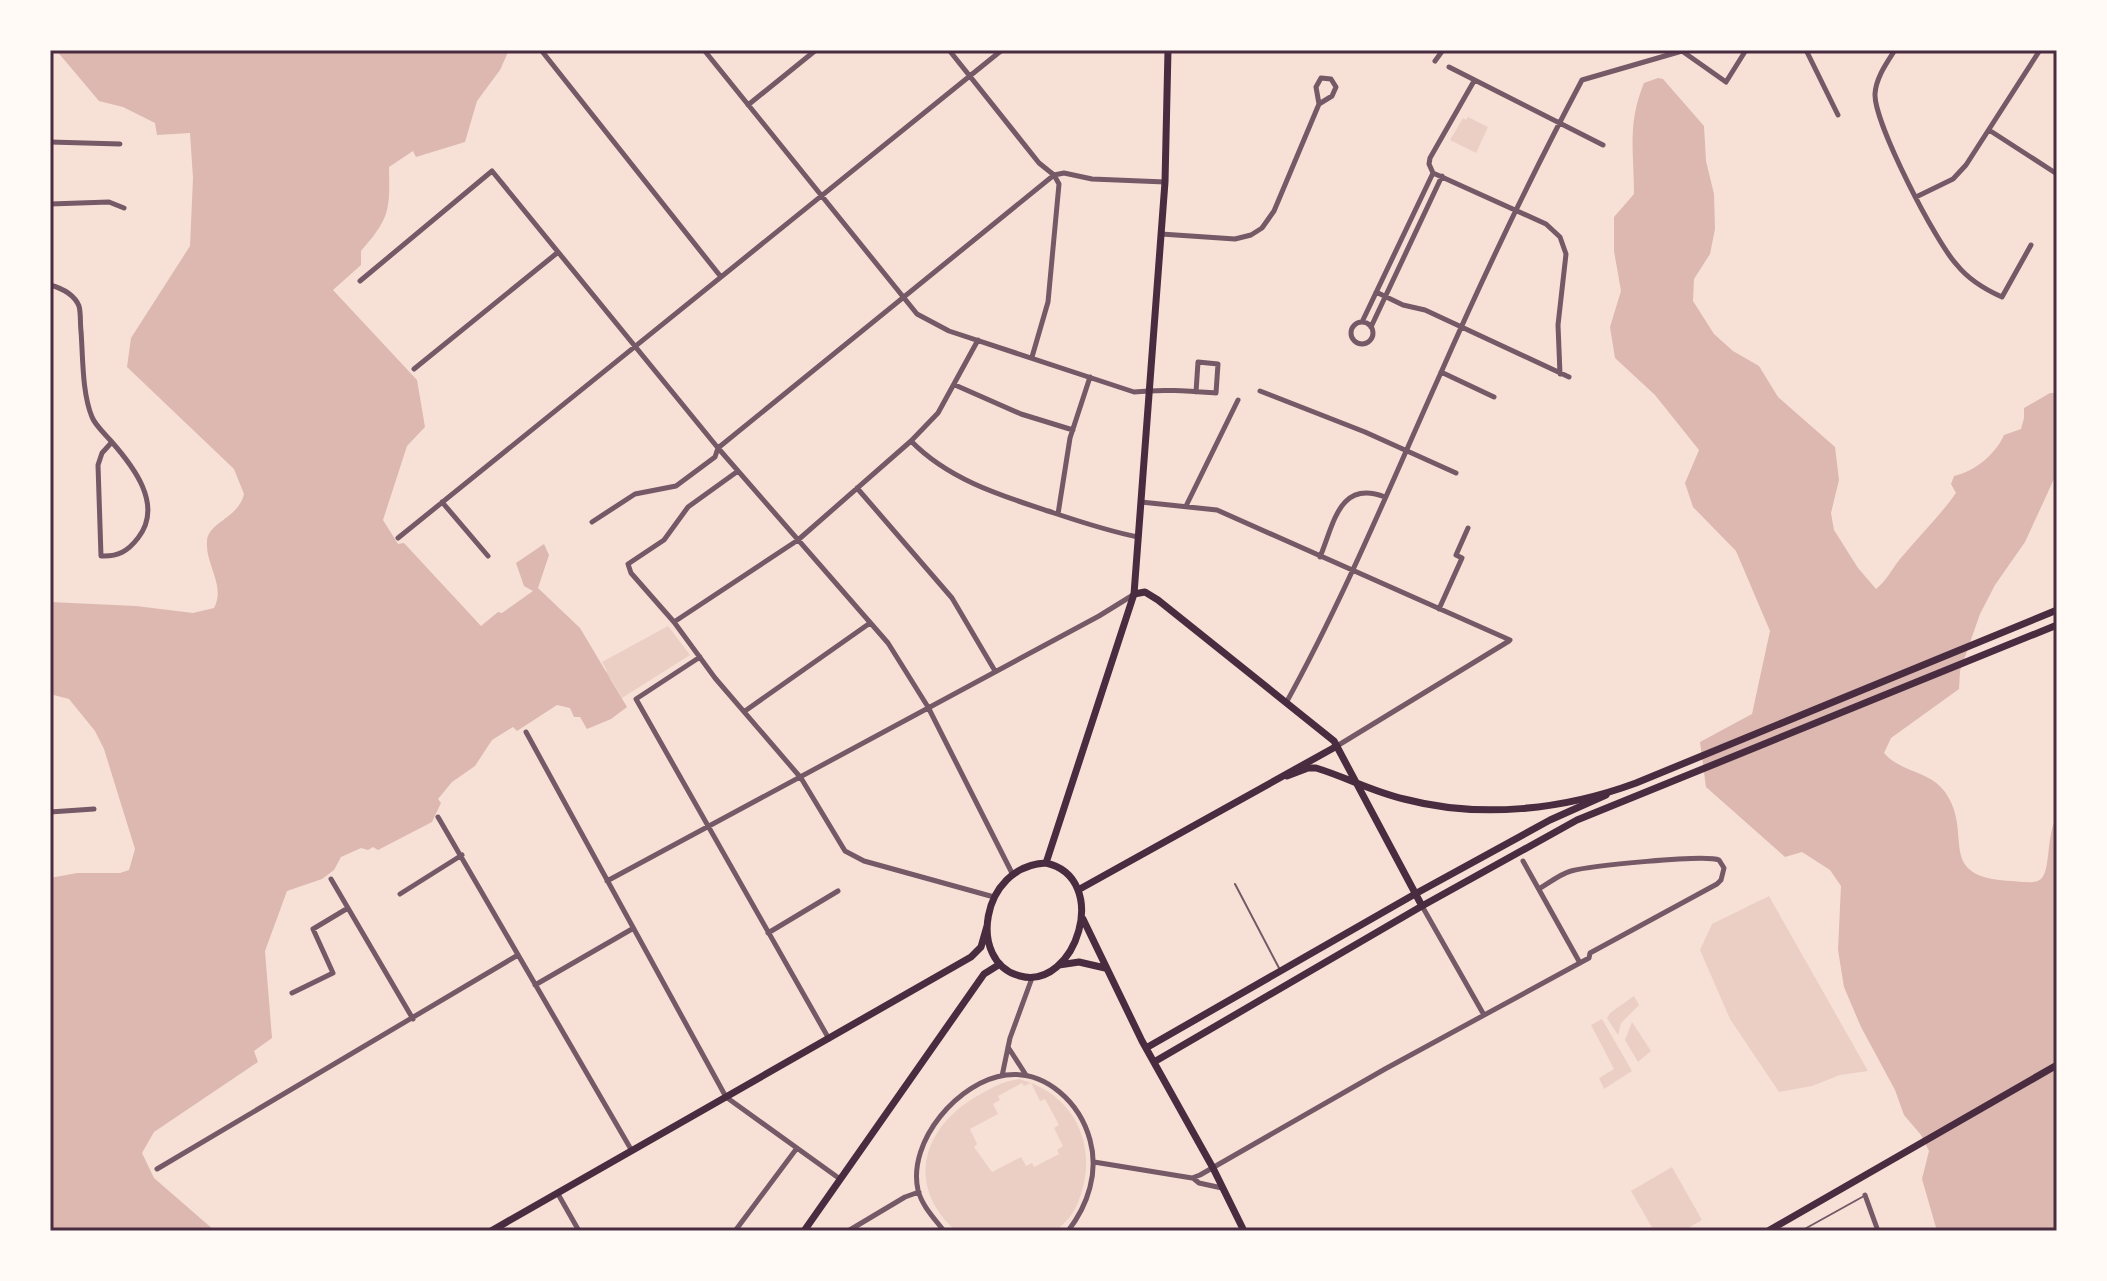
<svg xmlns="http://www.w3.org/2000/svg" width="2107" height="1281" font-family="'Noto Serif',serif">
  <rect width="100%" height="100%" fill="#f7e1d7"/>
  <path fill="#ebcfc5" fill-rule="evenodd" d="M1468 117 1488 127 1476 153 1450 140 1463 118 1466 120Z
    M668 626 690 655 622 698 611 679 603 674 607 671 602 662Z
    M1769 896 1868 1071 1840 1075 1812 1086 1779 1092 1730 1019 1700 950 1712 924Z
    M1634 996 1639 1005 1621 1023 1618 1035 1607 1018 1610 1013Z
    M1602 1019 1632 1071 1604 1089 1599 1078 1614 1069 1591 1025Z
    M1632 1022 1651 1051 1638 1062 1625 1040Z
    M1019 1079C1079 1095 1101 1153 1076 1207 1071 1218 1063 1223 1057 1231H956C904 1185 923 1126 979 1095 993 1087 1003 1081 1019 1079ZM1022 1083 1024 1086 1031 1083 1040 1101 1045 1099 1059 1125 1054 1128 1063 1146 1057 1150 1059 1154 1034 1167 1032 1163 1026 1166 1021 1157 992 1172 974 1147 977 1144 970 1129 998 1114 993 1104 1000 1100 998 1096Z
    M1672 1167 1702 1220 1683 1231H1654L1631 1191Z"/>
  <path fill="#dcb8b0" d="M56 50H509L500 70 477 101 465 142 416 157 413 151 389 167C390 210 390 218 361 251V265L333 290 417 380 425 427 407 446 383 520 398 544 404 543 481 626 498 612 502 613 533 591 524 586 516 563 544 544 549 555 538 588 580 628 627 707 611 719 587 729 580 717H574L570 708 557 705 517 731 513 727 492 740 475 766 452 782 438 799 441 803 432 822 378 850 373 847 368 850 361 848 341 857 334 870 322 879 287 891 265 951 272 1038 254 1051 258 1062 154 1132 142 1153 154 1178 215 1231H50V878L77 873H120L129 870 135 849 104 749 95 731 69 699 50 694V602L136 606 193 613 214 608C226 585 205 565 207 541 208 522 239 518 244 494L234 469 127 367 131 338 190 246 193 178 190 133 157 135 155 123 123 107 99 101Z
    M1658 78 1663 79 1704 126 1706 161 1714 194 1715 229 1710 254 1694 279 1693 301 1714 334 1733 351 1759 366 1778 397 1835 447 1839 480 1831 513 1834 530 1858 568 1876 589C1887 580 1892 569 1900 559 1919 536 1939 517 1956 493L1951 484 1954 476C1974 472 1996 454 2004 435L2021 429 2024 418V408L2050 393H2057V465L2054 479 2025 542 1995 585 1980 614 1960 671 1959 689 1891 738 1884 753C1900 772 1930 771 1945 792 1975 834 1933 877 2011 881 2019 881 2034 885 2041 879 2051 870 2046 834 2057 816V1231H1937L1922 1179 1929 1151 1921 1135 1904 1115 1895 1090 1861 1027 1844 987 1838 950 1841 886 1830 870 1802 852 1785 857 1706 787 1700 742 1752 714 1770 631 1736 551 1693 507 1685 483 1699 450 1655 395 1615 358 1610 327 1621 291 1614 251V217L1634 194C1634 151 1627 124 1644 83Z"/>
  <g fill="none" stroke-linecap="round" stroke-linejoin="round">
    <path stroke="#755966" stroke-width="2" d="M1235 884 1279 968
      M1801 1231 1864 1196"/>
    <path stroke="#755966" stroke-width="5" d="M541 50 721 277
      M704 50 917 314 949 331 1134 392C1162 389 1188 391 1216 393L1218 364 1198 362 1196 392
      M949 50 1039 163 1054 175 1064 173 1092 179 1165 182
      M1806 50 1838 115
      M1895 50C1886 64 1876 78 1875 94 1874 123 1936 243 1957 265 1969 280 1984 289 2002 297L2031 245
      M1435 61 1443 50
      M1449 67 1603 145
      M1321 78 1331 79 1336 87 1332 96 1319 104 1316 87Z
      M748 105 816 50
      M1989 130 2057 174
      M50 142 120 144
      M1433 173 1546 224 1560 237 1566 254 1558 325 1560 374
      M1433 173 1429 164 1430 158 1474 81
      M1916 197 1953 179 1966 165 2040 50
      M50 204 109 202 124 208
      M1161 234 1235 239 1251 235 1262 228 1274 211 1319 104
      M360 281 492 171 718 448 888 643 928 707 1012 873
      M50 285C61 288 74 294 79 306 81 313 80 323 81 331 83 357 82 393 92 417 95 425 105 434 111 441 133 466 164 505 138 538 128 551 118 557 101 556L98 465 102 453 112 442
      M1376 292 1403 305 1425 310 1569 377
      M1362 322 1433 173
      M1351 333a11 11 0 1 1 22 0a11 11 0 1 1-22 0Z
      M1371 327 1442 176
      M1032 357 1048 302 1059 184 1054 175
      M414 369 557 253
      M1441 372 1494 397
      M955 385 1021 414 1073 430
      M1260 391 1365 432 1456 473
      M911 441C948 479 999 495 1048 511 1078 521 1107 531 1138 537
      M738 471 688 507 664 540 628 564 631 573 674 622 715 678 801 778 845 851 864 861 994 897
      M857 488 952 598 995 671
      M442 502 488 556
      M1141 502 1217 510 1510 640
      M1186 506 1238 400
      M1058 514 1070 438 1090 377
      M592 522 635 494 676 486 715 457 718 448 1054 175
      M398 538 1002 50
      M1320 557C1334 524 1339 479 1385 497
      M1439 609 1462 558 1456 555 1468 528
      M674 622 798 540 911 441 938 413 978 340
      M700 657 636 699 829 1039
      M1286 703C1344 598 1390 486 1439 377 1483 277 1531 176 1582 80L1682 51 1726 82 1746 50
      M745 711 870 623
      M526 732 726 1097 840 1179
      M1337 746 1509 641
      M50 812 94 809
      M438 817 632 1151
      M1523 861 1580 963
      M331 879 413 1019
      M607 881 1099 616 1133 595
      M400 894 462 855
      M1422 906 1484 1015
      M768 933 838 891
      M535 985 632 929
      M292 993 333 973 313 929 348 908
      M1008 1047 1026 1075
      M1002 1076 1010 1038 1032 978
      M1094 1162 1192 1178 1200 1175 1385 1069 1589 958 1590 953 1717 884 1721 880 1724 868 1719 860C1706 854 1589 866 1571 871 1560 874 1549 883 1539 889
      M157 1169 518 955
      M1193 1178 1199 1183 1222 1188
      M558 1194 579 1231
      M1865 1195 1878 1231
      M735 1231 797 1148
      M848 1231 905 1197 919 1192
      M944 1231C934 1218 922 1206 918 1190 907 1141 959 1081 1006 1075 1046 1070 1080 1103 1090 1140 1099 1172 1088 1205 1068 1231"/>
    <path stroke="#4a2c40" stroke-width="7" d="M1046 863C1112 878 1076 991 1020 976 967 963 980 866 1046 863Z
      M1046 863 1134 594
      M1078 890 1337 746
      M1083 919 1142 1041 1213 1168 1244 1231
      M1059 965 1079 962 1105 968
      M1146 1048 1415 894 1550 820 1606 795
      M1154 1062 1422 906
      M491 1231 971 957 981 947 987 926
      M804 1231 984 974 1000 964
      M1768 1231 2057 1065"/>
    <path stroke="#4a2c40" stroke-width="7" d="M1168 50 1165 182 1134 594 1145 592 1158 600 1334 741 1422 906 1577 820 2057 625
      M1287 776 1308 768H1316C1346 777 1373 792 1404 799 1480 819 1563 810 1636 783L2057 610"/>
  </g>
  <rect width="2107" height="1281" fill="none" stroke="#fffaf5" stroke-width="104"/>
  <rect x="52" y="52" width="2003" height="1177" fill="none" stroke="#4a2c40" stroke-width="3"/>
</svg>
